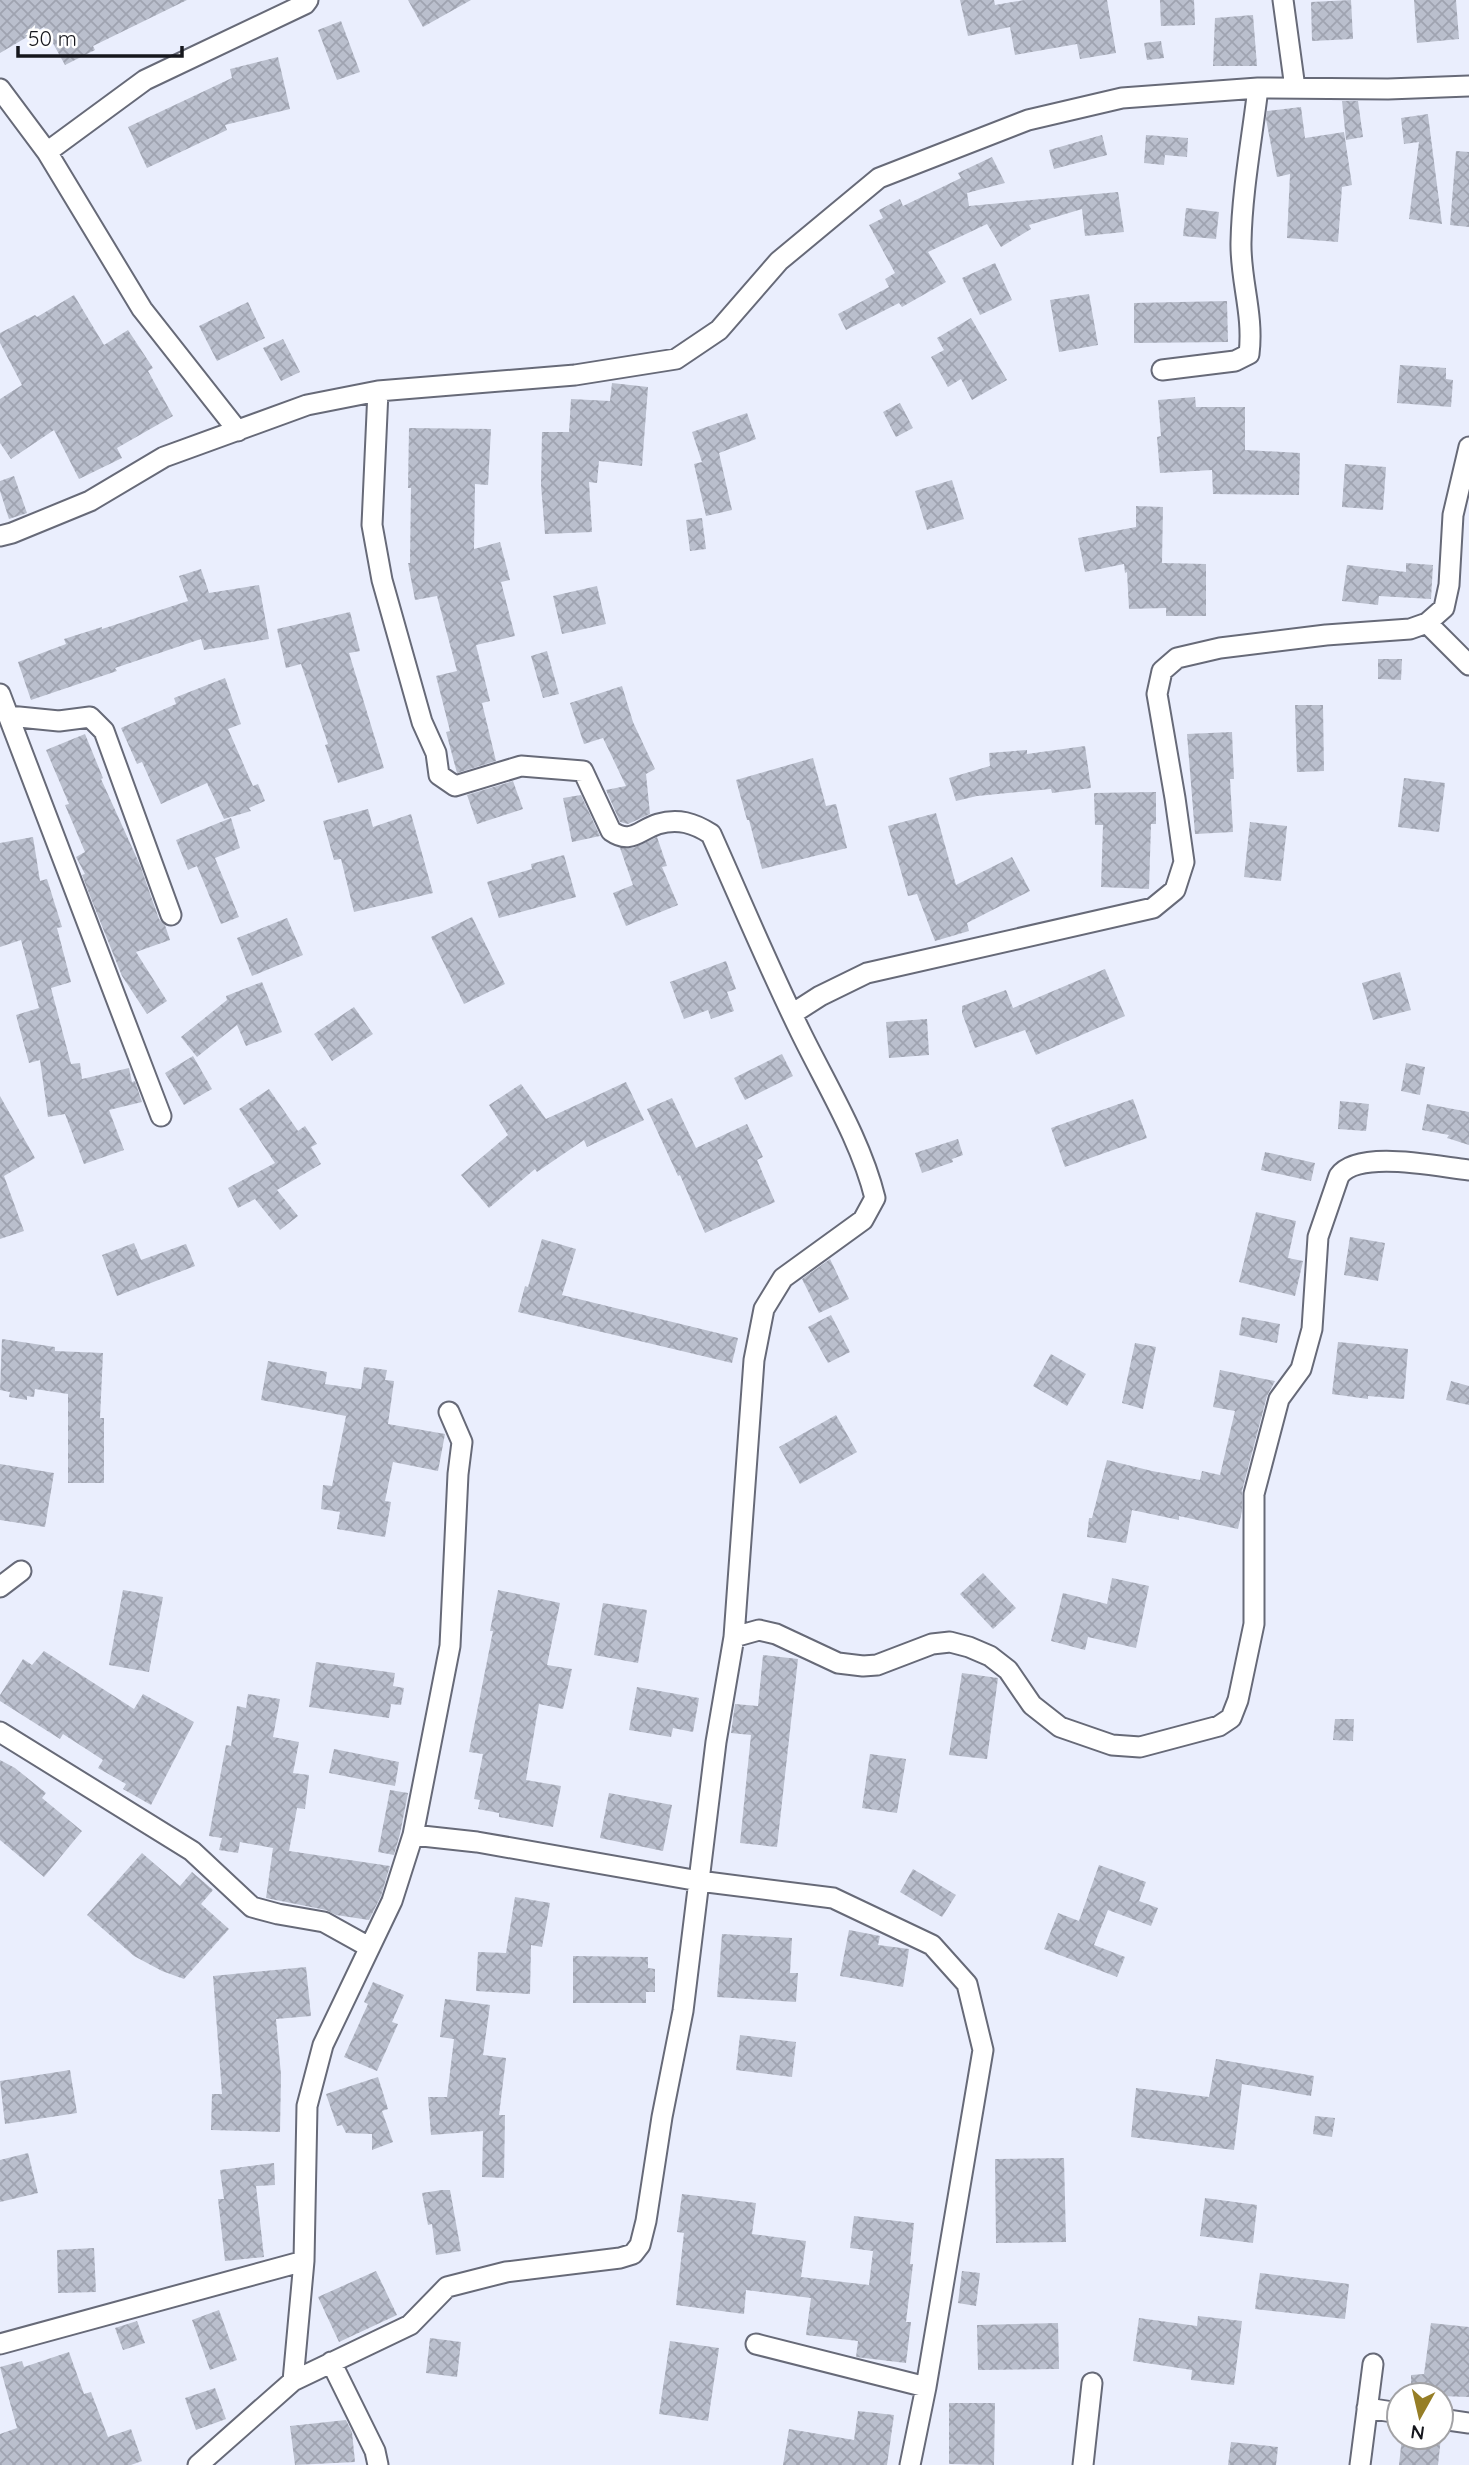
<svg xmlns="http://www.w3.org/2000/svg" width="1469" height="2465" font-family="Quicksand,sans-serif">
  <defs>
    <pattern id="building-cross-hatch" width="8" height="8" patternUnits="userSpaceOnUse" patternTransform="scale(1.75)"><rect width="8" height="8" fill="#babfcd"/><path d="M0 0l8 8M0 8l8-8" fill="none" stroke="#9fa3b0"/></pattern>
  </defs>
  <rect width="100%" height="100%" fill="#eaeefd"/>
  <path fill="url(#building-cross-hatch)" d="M0 0H187L93 46 95 50 65 65 44 27 0 53Z
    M408 0H471L423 27Z
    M960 0H994L995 5 1024 0H1107L1116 53 1080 59 1077 44 1015 55 1010 27 968 36Z
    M1160 0H1194L1195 25 1161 26Z
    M1351 0 1353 39 1312 41 1311 2Z
    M1414 0H1456L1459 39 1417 43Z
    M1253 15 1257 66H1213L1215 18Z
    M341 21 360 72 337 80 318 30Z
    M1161 41 1164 58 1147 60 1144 43Z
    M278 57 290 109 225 125 227 130 147 168 128 127 232 78 230 69Z
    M1342 101H1358L1363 137 1346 140Z
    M1301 107 1305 138 1344 132 1352 185 1342 187 1338 242 1287 238 1290 174 1277 177 1266 119 1267 111Z
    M1428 114V115L1442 224 1409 219 1419 142 1404 144 1401 118Z
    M1102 135 1107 155 1054 169 1049 150Z
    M1146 135 1188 138 1187 157 1165 155 1164 165 1144 163Z
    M1456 151 1469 152V227L1450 225Z
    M992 157 1005 183 967 193 969 206 1118 192 1124 232 1085 236 1082 209 1029 225 1031 229 1001 247 987 224 928 252 946 282 902 307 899 303 846 330 838 314 889 287 885 279 895 273 869 225 883 218 879 210 900 199 903 206 961 178 958 173Z
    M1186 208 1219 212 1216 239 1183 236Z
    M995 263 1012 300 980 315 962 278Z
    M1089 294 1098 345 1059 352 1050 300Z
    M74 295 104 345 128 330 153 368 148 371 173 416 117 448 122 458 79 479 54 430 11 459 0 443V399L22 385 0 343V333L35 315 37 317Z
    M1227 301 1228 342 1134 343V303Z
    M248 302 265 338 217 361 199 326Z
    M971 318 1007 380 972 400 961 379 948 387 931 357 944 350 937 338Z
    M283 339 300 372 281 381 263 348Z
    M1400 365 1446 368V379L1453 380 1451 407 1397 403Z
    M612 383 648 387 642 466 599 461 597 483 589 482 592 532 545 534 541 485 542 432H569L571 399 610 401Z
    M1195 397 1196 407H1245V450L1300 453 1299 495 1213 494 1212 470 1160 473 1157 437 1161 436 1158 400Z
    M900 403 913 428 896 437 883 412Z
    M747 413 756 439 719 453 732 510 706 516 694 464 702 462 692 432Z
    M409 428 491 429 488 485 475 484 474 549 500 542 510 580 501 582 515 636 476 645 490 701 482 703 496 761 457 773 446 732 450 731 436 676 457 671 437 596 415 600 408 563H410L411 488H408Z
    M1345 464 1386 467 1383 510 1342 507Z
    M14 476 27 513 9 519 0 491V481Z
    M952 480 964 519 927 530 915 491Z
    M1136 506 1163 507 1162 563 1206 564V616H1166V608L1129 609 1127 572 1125 573 1124 564 1085 572 1078 538 1136 527Z
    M702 518 706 549 690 551 686 520Z
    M1406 563 1433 565 1431 599 1379 596 1378 605 1342 601 1347 565 1406 572Z
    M201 569 209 593 259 585 269 639 204 650 201 639 115 668 117 671 31 700 18 662 66 644 64 639 102 627V629L188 601 179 576Z
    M597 586 606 624 562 634 553 596Z
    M350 612 360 651 349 653 384 768 338 783 325 745 328 744 301 664 286 668 277 629Z
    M547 651 559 694 543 698 531 656Z
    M1378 659H1402L1401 680 1378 679Z
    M225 678 241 724 228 729 253 786 258 784 265 801 249 808 251 811 224 819 207 783 161 804 142 762 137 764 121 728 176 704 174 698Z
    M622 686 633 722 655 769 646 774 650 814 628 824 620 822 606 790 626 786 603 738 584 744 570 703Z
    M1295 705H1323L1324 771 1297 772Z
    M1232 732 1234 779H1230L1233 832 1195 834 1187 734Z
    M85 734 103 778 101 779 140 865 159 919 165 925 170 940 136 952 167 1001 147 1014 122 976 90 896 82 875 85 874 76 857 85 852 65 805 69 804 46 750Z
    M1085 746 1091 788 1052 793 1051 789 977 796 956 801 949 778 990 766 989 753 1027 750V754Z
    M813 758 826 806 836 804 847 848 762 869 749 820H747L736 780Z
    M1404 778 1445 783 1439 832 1398 827Z
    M513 781 523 809 477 824 467 795Z
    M1156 792V824H1151L1149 889 1101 887 1103 825H1095L1094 793Z
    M581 795 600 836 572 842 563 798Z
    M368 809 373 827 411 814 433 893 354 912 341 859 334 860 323 821Z
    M936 813 956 885 1012 857 1030 891 967 923 969 931 935 941 917 894 908 896 888 826Z
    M231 818 240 848 215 858 239 917 221 924 197 866 188 870 176 840Z
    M1250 822 1287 826 1281 881 1244 877Z
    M33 837 40 881 47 879 62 927 57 928 71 982 51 988 71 1064 80 1063 82 1079 129 1068 132 1082 135 1081 142 1102 109 1110 124 1150 84 1164 65 1114 48 1117 40 1060 29 1063 16 1015 39 1008 21 940 0 947V843Z
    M657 837 667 866 662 867 678 905 626 926 613 893 633 885 620 848H633Z
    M564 855 576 897 499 918 487 882 532 869 531 864Z
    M472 917 505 984 464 1004 431 937Z
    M287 918 303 955 252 976 237 938Z
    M726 961 736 989 727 992 734 1011 711 1019 708 1010 684 1019 670 982Z
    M1105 969 1125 1016 1036 1055 1025 1030 975 1048 962 1013V1006L1006 990 1013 1008Z
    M1400 972 1411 1010 1373 1020 1362 983Z
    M262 982 282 1032 246 1046 237 1025 197 1057 181 1037 227 1000 226 996Z
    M354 1007 373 1034 332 1061 314 1034Z
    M927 1019 929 1055 889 1058 886 1022Z
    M782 1054 793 1076 745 1100 734 1078Z
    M193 1056 212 1089 184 1105 165 1073Z
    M1406 1063 1425 1067 1420 1095 1401 1091Z
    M626 1082 644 1120 587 1147 584 1140 537 1172 535 1169 489 1208 461 1175 508 1135 489 1105 521 1084 546 1119Z
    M269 1089 298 1131 305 1126 317 1144 311 1147 321 1164 277 1190 298 1216 280 1230 255 1199 238 1208 228 1188 275 1163 239 1109Z
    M0 1096 35 1158 4 1176 24 1231 0 1239Z
    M672 1098 696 1148 747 1124 763 1157 757 1160 775 1202 705 1233 680 1175 678 1176 647 1109Z
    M1133 1099 1147 1138 1065 1167 1051 1128Z
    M1340 1101 1369 1104 1366 1131 1338 1129Z
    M1427 1104 1469 1112V1145L1447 1138 1449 1135 1422 1130Z
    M958 1139 963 1155 952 1159 953 1162 922 1173 915 1153Z
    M1265 1152 1315 1163 1311 1181 1261 1170Z
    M1256 1212 1296 1221 1288 1258 1303 1261 1295 1296 1239 1282Z
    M1350 1237 1385 1243 1378 1281 1344 1275Z
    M542 1239 576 1249 562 1295 738 1338 732 1363 518 1312 525 1286 528 1287Z
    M134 1243 141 1260 186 1244 195 1266 117 1296 102 1255Z
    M830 1259 849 1299 819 1313 802 1279Z
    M831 1315 850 1352 828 1363 808 1327Z
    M1242 1317 1280 1324 1277 1343 1239 1335Z
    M2 1339 55 1347V1351L103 1353 100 1418H104V1483H68V1394L35 1389 34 1397 27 1396V1400L9 1397 10 1392 0 1390Z
    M1338 1342 1408 1349 1404 1399 1368 1396V1399L1332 1394Z
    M1135 1343 1156 1347 1143 1409 1122 1403Z
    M1051 1354 1086 1374 1067 1406 1033 1386Z
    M268 1361 327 1372 325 1384 361 1389 364 1367 387 1370 385 1380 394 1381 388 1424 445 1434 438 1471 393 1462 385 1501 391 1502 385 1537 337 1529 340 1512 321 1509 323 1485 332 1486 346 1416 261 1400Z
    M1220 1370 1275 1381 1267 1396 1242 1491V1511L1238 1529 1179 1516V1520L1132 1510 1126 1543 1087 1537 1089 1518H1092L1107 1460 1152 1471 1200 1480 1202 1471 1220 1475 1235 1411 1213 1407Z
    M1451 1381 1469 1386V1405L1446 1400Z
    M836 1415 857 1452 800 1484 779 1447Z
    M0 1464 54 1473 45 1527 0 1520Z
    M983 1573 1016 1608 993 1629 960 1594Z
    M1112 1578 1149 1586 1136 1648 1088 1637 1085 1650 1051 1641 1063 1593 1107 1604Z
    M123 1590 163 1597 149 1672 109 1665Z
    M498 1590 560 1603 547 1665 572 1669 563 1709 539 1704 526 1780 561 1786 553 1827 499 1817V1813L478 1809 480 1800 474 1799 483 1754 469 1752 493 1631H490Z
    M603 1603 647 1610 638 1663 594 1655Z
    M44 1651 134 1709 143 1694 194 1722 151 1805 123 1789 126 1784 98 1768 103 1760 63 1734 60 1739 0 1701V1695L23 1659 32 1665Z
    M763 1655 798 1659 777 1847 740 1843 751 1735 731 1733 735 1704 758 1706Z
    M316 1662 395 1673 393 1686 404 1688 401 1705 391 1704 389 1718 309 1707Z
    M962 1673 998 1678 987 1759 949 1755Z
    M637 1687 699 1698 693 1732 673 1728 671 1737 629 1730Z
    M248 1694 280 1699 273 1737 299 1742 293 1773 309 1775 305 1809 297 1808 289 1851 390 1866 381 1896 369 1920 336 1915 326 1910 266 1898 273 1848 289 1851 240 1842 238 1853 219 1850 222 1838 209 1836 226 1745 231 1746 237 1706 246 1708Z
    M1335 1719H1354L1353 1741 1333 1740Z
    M334 1749 399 1762 395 1786 329 1773Z
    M870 1754 906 1759 897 1813 862 1808Z
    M0 1760 15 1768 46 1793 42 1798 82 1831 44 1877 0 1840Z
    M390 1790 408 1793 400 1834 394 1855 378 1852Z
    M609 1793 672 1805 663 1851 600 1838Z
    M142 1853 180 1886 192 1872 213 1890 201 1904 229 1929 184 1979 162 1971 134 1956 87 1915Z
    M1099 1865 1146 1882 1139 1901 1158 1908 1151 1926 1108 1910 1094 1945 1125 1957 1117 1977 1044 1949 1058 1913 1079 1921Z
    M913 1869 956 1895 942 1917 900 1892Z
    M515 1897 550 1903 542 1947 531 1945 530 1994 476 1991 478 1952 506 1953Z
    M849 1930 880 1936 878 1945 909 1949 903 1987 840 1976Z
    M722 1934 792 1938 790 1973H798L796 2002 717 1997Z
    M573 1956 648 1957V1968L655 1969V1992H646V2003H573Z
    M306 1967 311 2016 276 2019 281 2075 280 2132 211 2130 212 2094H222L213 1976Z
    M373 1982 404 1995 392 2022 398 2024 377 2071 344 2057 368 2004 364 2002Z
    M445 1999 490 2005 483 2055 506 2058 499 2115H505L504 2178 482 2177 483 2131 431 2135 428 2097H447L454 2039 440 2037Z
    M740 2035 796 2042 792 2077 736 2070Z
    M1216 2059 1314 2076 1311 2096 1242 2084 1234 2150 1131 2137 1136 2088 1209 2097Z
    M70 2070 77 2113 5 2124 0 2081Z
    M378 2077 388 2109 382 2111 393 2142 372 2150V2134L346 2133 342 2125 337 2126 326 2094Z
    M1315 2116 1335 2118 1332 2137 1313 2134Z
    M28 2153 38 2193 0 2202V2160Z
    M1064 2158 1066 2242 996 2243 995 2159Z
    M274 2163 275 2185 256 2186 264 2257 225 2261 218 2199H224L220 2170Z
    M442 2190H450L461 2251 436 2255 432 2224 428 2225 422 2193Z
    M682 2194 756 2203 752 2234 806 2241 801 2277 869 2285 873 2251 850 2248 854 2216 914 2223 910 2264H913L906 2322H911L906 2363 856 2357 858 2341 806 2335 811 2298 746 2290 744 2314 676 2305 684 2233 677 2232Z
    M1205 2198 1257 2205 1253 2243 1200 2236Z
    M94 2248 96 2292 58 2293 57 2250Z
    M376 2271 397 2315 339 2342 318 2297Z
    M962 2271 980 2273 976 2306 958 2303Z
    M1260 2273 1349 2284 1345 2319 1255 2309Z
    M219 2310 237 2360 210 2370 192 2320Z
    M1198 2316 1242 2321 1234 2385 1191 2380 1192 2370 1133 2361 1139 2318 1197 2326Z
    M137 2321 145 2343 123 2350 115 2328Z
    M1058 2323 1059 2369 978 2370 977 2325Z
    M1431 2323 1469 2327V2397L1411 2395V2375L1424 2374Z
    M430 2338 461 2342 457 2377 426 2373Z
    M670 2341 719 2348 708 2421 659 2414Z
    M69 2352 84 2394 91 2392 108 2437 131 2429 142 2461 131 2465H0V2434L17 2428 0 2367 22 2361 24 2367Z
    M215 2388 226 2419 196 2430 185 2398Z
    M949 2403H995L994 2465 949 2464Z
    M858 2411 894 2415 887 2465H783L789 2429 854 2440Z
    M346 2420 352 2432 355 2462 295 2465 290 2426Z
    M1402 2437H1441L1438 2465H1399Z
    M1231 2442 1278 2447 1276 2465H1228Z"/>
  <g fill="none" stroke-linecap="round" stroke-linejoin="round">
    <defs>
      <path id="street" d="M1283 0 1295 88
        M0 89 47 152 142 309 238 431
        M47 152 145 80 305 4 308 0
        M1162 370 1235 361 1249 354C1254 314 1240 280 1241 242 1242 191 1252 139 1258 88
        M0 536 12 533 90 501 164 457 307 405 378 391 575 375 676 359 719 330 779 261 879 178 1028 120 1122 98 1258 88 1388 89 1469 86
        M1427 623 1469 665
        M0 694 161 1116
        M9 716 59 721 90 717 104 731 171 915
        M792 1014 820 996 867 973 1153 908 1175 890 1184 862 1175 798 1157 694 1162 671 1177 658 1220 648 1326 635 1410 629 1427 623 1444 608 1449 585 1453 515 1469 447
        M0 1587 21 1571
        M734 1637 759 1630 776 1634 838 1663 863 1666 877 1665 932 1644 950 1642 969 1647 990 1656 1008 1670 1032 1705 1060 1727 1112 1745 1140 1747 1219 1726 1231 1718 1238 1700 1254 1624V1494L1279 1399 1301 1369 1312 1329 1318 1237 1339 1176C1358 1149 1439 1167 1469 1170
        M0 1732 192 1851 252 1907 278 1914 324 1922 369 1947
        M413 1835 477 1842 699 1881 833 1898 932 1945 967 1984 983 2050 926 2387 910 2465
        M0 2344 304 2261
        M756 2344 926 2387
        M331 2362 375 2451 378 2465
        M293 2381 304 2261 307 2106 323 2045 392 1901 413 1835 450 1646 458 1474 462 1442 449 1412
        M1367 2408 1399 2413
        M1441 2419 1469 2423
        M198 2465 293 2381 410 2325 447 2287 506 2272 620 2258 633 2254 640 2245 646 2221 662 2117 683 2011 716 1742 734 1637 754 1360 764 1309 783 1278 863 1220 875 1198C861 1141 827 1086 801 1033 769 968 741 901 711 834 694 823 678 818 658 824 639 830 631 845 611 831L583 771 521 766 455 786 439 775 436 753 422 722 382 580 372 525 378 391
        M1083 2465 1092 2383
        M1360 2465 1373 2364"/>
    </defs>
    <use href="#street" stroke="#676a78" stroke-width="23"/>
    <use href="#street" stroke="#fff" stroke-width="19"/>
  </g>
  <g transform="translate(1420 2416) rotate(188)"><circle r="33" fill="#ffffff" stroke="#a2a2a5" stroke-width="2"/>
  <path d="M0-5L12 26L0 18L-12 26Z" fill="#967e26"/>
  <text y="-10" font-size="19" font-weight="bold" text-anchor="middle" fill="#16171d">N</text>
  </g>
  <path d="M18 46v10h164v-10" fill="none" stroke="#16171d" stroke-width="3.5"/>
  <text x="28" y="46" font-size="21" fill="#16171d" stroke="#ffffff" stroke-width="5" paint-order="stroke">50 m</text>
</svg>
